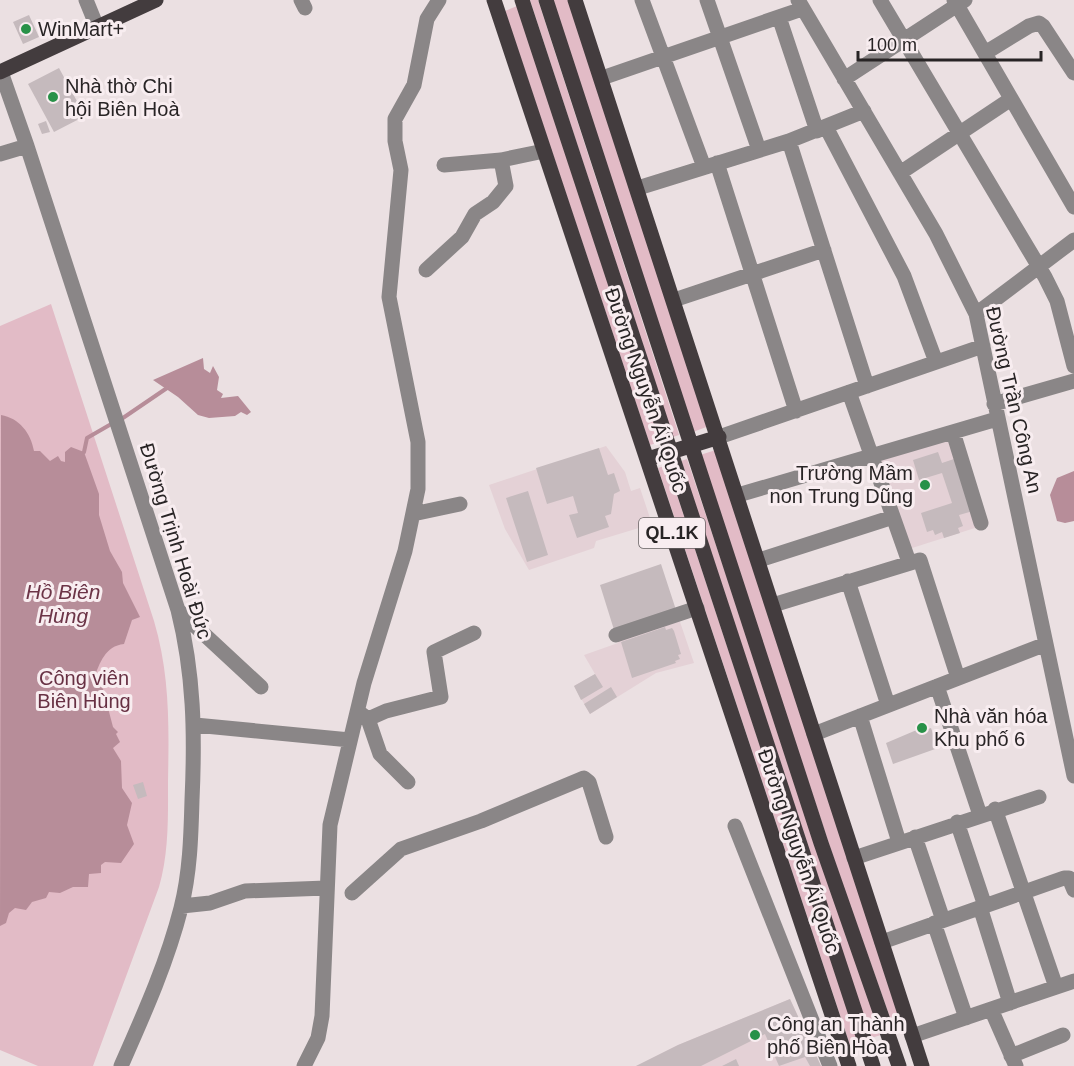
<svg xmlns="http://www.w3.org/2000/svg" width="1074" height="1066" font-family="Helvetica,sans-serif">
  <rect width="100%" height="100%" fill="#ebe0e2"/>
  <path fill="#e4d1d6" d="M950 437 978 527 909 549 877 459Z
    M606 446 625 472 631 491 640 488 652 524 596 541 594 548 529 570 505 529 489 485Z
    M677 613 694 663 656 673 590 714 574 686 595 674 584 655 618 643 615 633Z
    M790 999 821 1066H636L678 1045Z"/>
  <path fill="#e2bbc6" d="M530 0H538L679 435 673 437Z
    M553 0H568L709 426 693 432Z
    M517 6 660 442 650 445 505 11Z
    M51 304 154 621C170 675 169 726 168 781 168 817 169 852 159 887L93 1066H38L0 1050V326Z
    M716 450 902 1027 894 1029 838 871 700 455Z
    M687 459 881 1035 871 1038 681 461Z
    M667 465 858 1042 850 1045 658 468Z"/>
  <path fill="#b78d99" d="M203 358 204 369 210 373 213 366 219 377 217 390 223 394 221 398 238 396 251 412 247 415 241 412 235 416 209 418 198 415 178 397 153 380Z
    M1 415C19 418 31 433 34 451H40L50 461 58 456 61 461 65 462V452L71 447 84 452 99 494V515L110 551 122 572 123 583 140 617 132 620 124 644C105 646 100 663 94 678L103 689 113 727 118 732 116 734 120 742 113 748 121 761 122 788 132 803 127 825 134 844 121 863 105 862 101 865V873L89 874 88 887H73L60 893 49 892 46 898 32 902 26 910 15 908 9 913 6 923 0 926Z
    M1074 471V521L1065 523 1057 521 1050 495 1057 478Z"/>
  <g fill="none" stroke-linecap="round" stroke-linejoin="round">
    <path stroke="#b78d99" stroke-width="4" d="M120 420 167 388
      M84 452 87 438 113 423"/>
  </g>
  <path fill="#c5babd" d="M29 15 39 37 23 44 13 22Z
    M59 68 85 116 54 132 28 84Z
    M46 121 50 132 42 134 38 124Z
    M599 448 608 475 614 473 620 491 614 494 611 514 605 516 609 527 577 538 569 515 578 513 573 496 547 504 536 468Z
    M938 452 942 463 957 458 973 511 959 515 963 526 958 528 960 533 944 538 942 532 935 535 933 530 927 532 921 513 952 503 942 473 919 480 913 460Z
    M528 491 548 555 527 562 506 498Z
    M661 564 677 613 615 633 600 585Z
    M665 627 666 630 672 628 674 631 681 654 678 655 680 659 675 661 676 663 632 678 621 642Z
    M595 674 603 687 581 700 574 686Z
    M611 687 617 697 590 714 584 704Z
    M931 728 938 748 893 764 886 743 919 729V732Z
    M143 782 147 796 138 799 133 785Z
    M790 999 821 1066H810L805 1057 779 1066 765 1034 701 1066H636L678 1045Z
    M736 1059 739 1066H722Z"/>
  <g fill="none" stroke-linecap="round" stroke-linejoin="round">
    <path stroke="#8a8687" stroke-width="15" d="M86 0 97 27
      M301 0 305 8
      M642 0 704 167
      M707 0 759 150
      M798 0 936 234 976 314 1074 776
      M880 0 1045 277 1057 301 1074 366
      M954 0 1074 207
      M779 17 817 131
      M985 53 1029 26 1039 23 1043 26 1074 73
      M1 72 27 146 178 610C194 674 195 734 192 800 191 836 190 873 181 908 167 963 144 1014 121 1066
      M602 78 802 9
      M844 79 965 0
      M826 127 904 276 936 362
      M789 141 867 386
      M0 154 27 146
      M717 163 796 411
      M444 165 501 160 544 151
      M900 173 1011 99
      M638 188 789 141 864 111
      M426 270 462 237 475 214 493 202 506 186 501 160
      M674 300 824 250
      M976 314 1074 240
      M849 392 909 562
      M994 404 1074 381
      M953 432 981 523
      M719 437 983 346
      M738 495 997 419
      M413 514 460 504
      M759 560 893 517
      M848 581 888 705
      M773 605 920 560 958 678
      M178 610 261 687
      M616 635 697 608
      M937 686 980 815
      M360 713 368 719 380 754 408 782
      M860 716 899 842
      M368 719 386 711 441 697 434 652 474 633
      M195 725 350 740
      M814 734 1046 644
      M995 809 1056 987
      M957 822 985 906
      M735 826 830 1066
      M915 837 943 920
      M854 858 1039 797
      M352 893 401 849 481 821 584 778 589 782 606 837
      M182 906 210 903 245 891 326 888
      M980 907 1010 1003
      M934 923 966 1018
      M882 942 1064 878H1069L1074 890
      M991 1009 1016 1066
      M912 1036 1074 981
      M1011 1056 1063 1035
      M304 1066 318 1038 322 1016 330 825 364 683 405 551 418 489V442L389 297 401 170 395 141V119L414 85 427 19 439 0"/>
    <path stroke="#433c3e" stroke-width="15" d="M494 0 849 1066
      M522 0 873 1066
      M546 0 821 843 899 1066
      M575 0 922 1066
      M0 72 156 0
      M648 459 719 437"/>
  </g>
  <g fill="#289148" stroke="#f8edf0" stroke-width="2">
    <circle cx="26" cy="29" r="6"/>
    <circle cx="53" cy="97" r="6"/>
    <circle cx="925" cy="485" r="6"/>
    <circle cx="922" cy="728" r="6"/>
    <circle cx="755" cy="1035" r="6"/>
  </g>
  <g text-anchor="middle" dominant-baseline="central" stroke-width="6" stroke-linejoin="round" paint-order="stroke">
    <rect fill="#f8edf0" stroke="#666062" stroke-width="1.5" x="639" y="518" width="66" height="30" rx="4.5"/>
    <g font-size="18" font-weight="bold" fill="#282425">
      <text x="672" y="533">QL.1K</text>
    </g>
    <g font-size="20" fill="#282425" stroke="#f8edf0" text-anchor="start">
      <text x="38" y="29">WinMart+</text>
      <text x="65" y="86">Nhà thờ Chi<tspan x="65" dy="23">hội Biên Hoà</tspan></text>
      <text x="913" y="473" text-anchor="end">Trường Mầm<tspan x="913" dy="23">non Trung Dũng</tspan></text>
      <text x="934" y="716">Nhà văn hóa<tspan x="934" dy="23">Khu phố 6</tspan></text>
      <text x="767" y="1024">Công an Thành<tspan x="767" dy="23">phố Biên Hòa</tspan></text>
    </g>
    <g font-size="20" fill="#282425" stroke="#f8edf0">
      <text transform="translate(646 390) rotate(71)">Đường Nguyễn Ái Quốc</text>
      <text transform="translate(1014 400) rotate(77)">Đường Trần Công An</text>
      <text transform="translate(176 541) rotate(73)">Đường Trịnh Hoài Đức</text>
      <text transform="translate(799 851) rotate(71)">Đường Nguyễn Ái Quốc</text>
    </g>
    <g font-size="20" fill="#673043" stroke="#f8edf0">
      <text x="84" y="678">Công viên<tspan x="84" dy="23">Biên Hùng</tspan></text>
    </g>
    <g font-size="21" font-style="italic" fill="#6c3447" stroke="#f8edf0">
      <text x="63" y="591">Hồ Biên<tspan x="63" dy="24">Hùng</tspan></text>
    </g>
  </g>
  <path d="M858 51v9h183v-9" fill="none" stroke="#282425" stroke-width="3"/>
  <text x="867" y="51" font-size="18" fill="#282425" stroke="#f8edf0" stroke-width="4.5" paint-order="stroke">100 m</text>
</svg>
